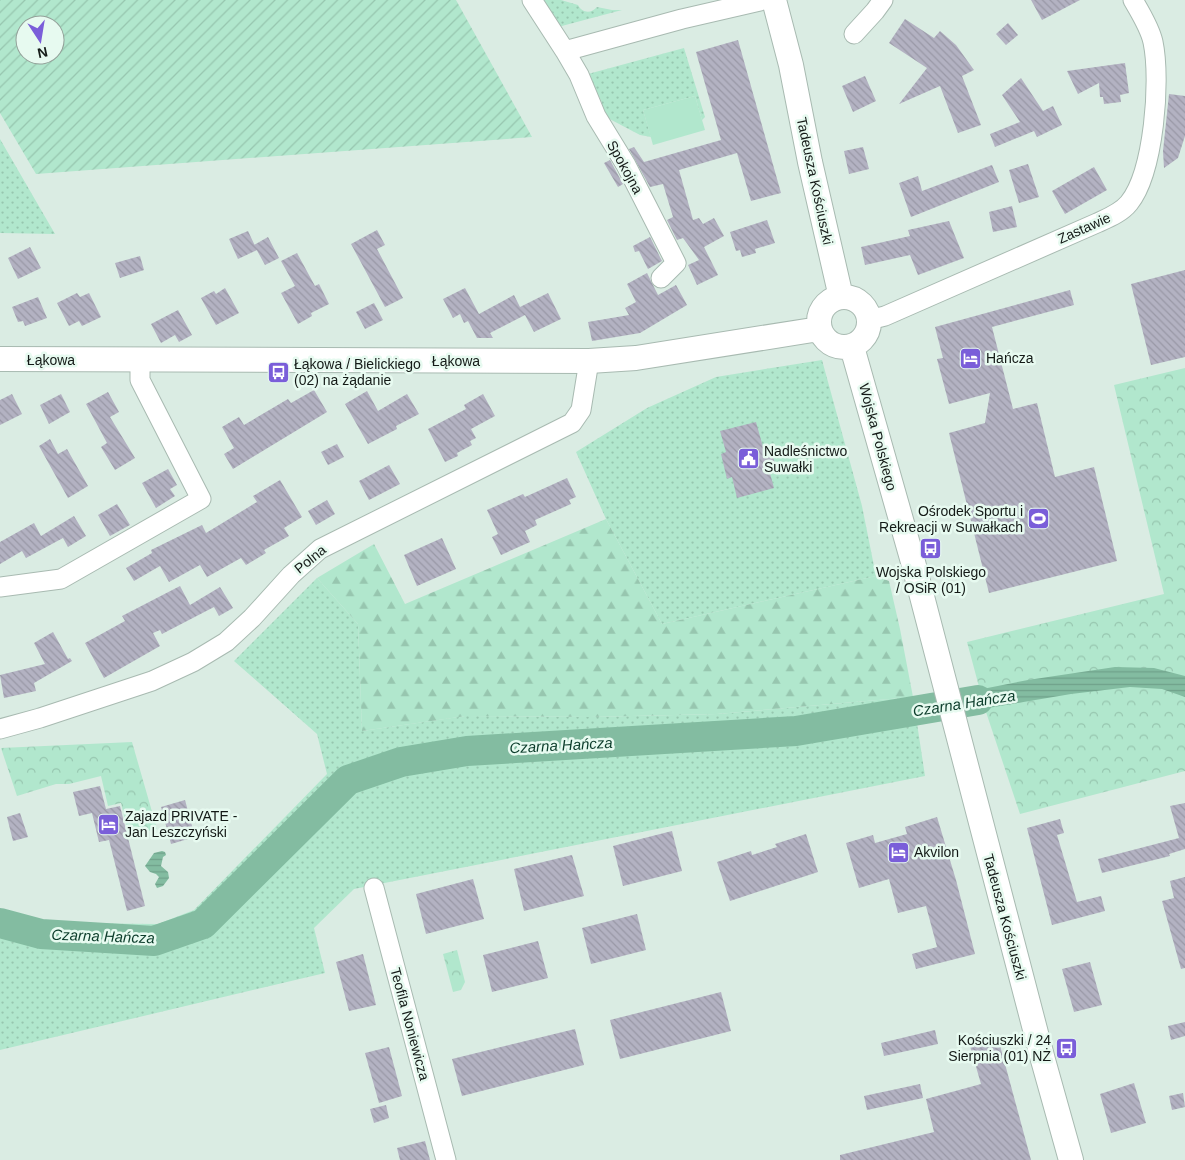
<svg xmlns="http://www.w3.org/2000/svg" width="1185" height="1160" font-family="Helvetica,sans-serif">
  <defs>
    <pattern id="grass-dots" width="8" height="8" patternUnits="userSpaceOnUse" patternTransform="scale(1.25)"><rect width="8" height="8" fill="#b1e7cd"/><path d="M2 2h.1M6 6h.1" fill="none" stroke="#97c6af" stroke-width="1.8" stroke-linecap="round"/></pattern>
    <pattern id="forest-firs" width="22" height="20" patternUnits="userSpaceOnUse" patternTransform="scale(1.25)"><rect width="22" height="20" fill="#b1e7cd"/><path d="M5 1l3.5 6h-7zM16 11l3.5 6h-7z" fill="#97c6af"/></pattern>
    <pattern id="park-crowns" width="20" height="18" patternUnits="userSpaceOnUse" patternTransform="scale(1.25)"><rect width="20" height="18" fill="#b1e7cd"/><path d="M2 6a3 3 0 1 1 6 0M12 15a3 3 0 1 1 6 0" fill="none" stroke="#97c6af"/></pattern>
    <pattern id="garden-furrows" width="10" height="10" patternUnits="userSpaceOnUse" patternTransform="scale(1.25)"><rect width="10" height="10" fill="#b1e7cd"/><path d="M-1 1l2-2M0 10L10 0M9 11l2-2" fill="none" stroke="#97c6af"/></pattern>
    <pattern id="water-rules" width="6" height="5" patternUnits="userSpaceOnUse" patternTransform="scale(1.25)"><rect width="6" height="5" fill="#83bca1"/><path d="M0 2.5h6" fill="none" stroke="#70a18a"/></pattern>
    <pattern id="building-back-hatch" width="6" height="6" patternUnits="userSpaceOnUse" patternTransform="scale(1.25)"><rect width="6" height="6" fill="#b3b2c2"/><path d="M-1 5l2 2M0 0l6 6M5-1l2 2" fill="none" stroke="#9998a6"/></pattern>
  </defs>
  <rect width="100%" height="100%" fill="#daece3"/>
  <path fill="url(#grass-dots)" d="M542 0H561L578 5C582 13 591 14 597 7L612 10H622L558 27Z
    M684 48 705 117 702 120 695 96 643 110 651 137 640 135 602 115V103L588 74Z
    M0 139 55 234 0 233Z
    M822 360 862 506 876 576 662 624 606 519 576 452 647 408 716 377Z
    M317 578 358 624 362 731 465 716 590 717 717 714 913 697 925 776 354 889 314 928 325 973 0 1050V915L56 923 158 924 194 910 327 774 317 734 234 661Z"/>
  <path fill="url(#forest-firs)" d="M606 519 662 624 876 576 889 581 900 629 913 697 717 714 590 717 466 716 362 731 358 624 317 578 374 544 405 604Z"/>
  <path fill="url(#park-crowns)" d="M1185 368V771L1020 814 985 709 967 642 1164 594 1114 385Z
    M132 742 157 829 129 835 121 803 108 806 101 776 69 784H56L17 796 1 748Z
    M457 950 465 982 461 990 453 992 443 954Z"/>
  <path fill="url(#garden-furrows)" fill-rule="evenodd" d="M0 0H456L532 137 36 174 0 113ZM25 25H55V55H25Z"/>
  <path fill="#b1e7cd" d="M695 96 705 130 653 145 643 110Z"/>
  <path fill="url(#water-rules)" d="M1115 667 1154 668 1185 676V697L1162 689 1130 687 1071 694 952 714 947 696 1028 680Z
    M162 851 165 852 166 855 163 857 161 866 168 872 169 878 163 886 157 888 155 884 159 877 156 874 150 872 145 866 154 853Z"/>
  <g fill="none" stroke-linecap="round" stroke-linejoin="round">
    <path stroke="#83bca1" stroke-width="30" d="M0 923 41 934 154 941 203 924 348 780 401 762 467 751 796 731 978 700"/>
  </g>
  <path fill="url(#building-back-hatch)" d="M1031 0H1080L1042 20Z
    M905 19 934 38 940 31 956 45 974 70 962 76 981 125 958 133 940 86 899 104 927 68 889 43Z
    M1008 23 1018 35 1006 45 996 34Z
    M738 40 781 193 751 201 737 153 679 170 693 220 699 218 703 224 714 218 724 236 704 247 718 275 697 285 688 265 699 260 683 238 677 240 667 220 673 217 663 184 650 187 629 149 634 147 644 162 721 140 696 52Z
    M1125 63 1129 93 1120 95 1121 102 1104 104 1103 97H1100L1099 83 1078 94 1067 71Z
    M865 76 876 101 853 112 842 86Z
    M1021 78 1043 111 1053 106 1062 125 1037 137 1034 131 995 147 990 134 1020 122 1002 95Z
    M1169 94 1185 96V136L1178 158 1164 168 1163 151Z
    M863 147 869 169 849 174 844 151Z
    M610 160 623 184 618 187 604 163Z
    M1028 164 1039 197 1019 203 1009 170Z
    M992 165 999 182 911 217 899 183 918 176 922 191Z
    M1094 167 1107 190 1065 214 1052 191Z
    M1012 206 1017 227 993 232 989 212Z
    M767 220 775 243 755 249 756 253 742 257 740 250 736 251 730 232Z
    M949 221 964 258 918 275 910 255 865 265 861 247 910 236 908 230Z
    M377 230 385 245 377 249 403 298 385 307 351 244Z
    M248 231 257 250 238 259 229 239Z
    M268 237 279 258 265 265 254 245Z
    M650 237 662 261 648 269 639 251 635 252 633 246Z
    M30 247 41 268 18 279 8 258Z
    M297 253 315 286 319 284 329 304 311 313 312 316 298 324 281 293 295 286 281 261Z
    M140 256 144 270 120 278 115 263Z
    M1185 270V357L1151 365 1131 284Z
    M647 273 658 295 676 285 687 305 640 333 592 341 588 322 629 315 625 308 636 302 627 284Z
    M225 288 239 313 216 325 201 298 214 291 216 294Z
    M465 288 479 314 514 295 520 307 548 293 561 319 534 332 525 315 490 333 493 338H477L468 321 464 323 460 314 453 318 443 299Z
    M1070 290 1074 305 992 327 1013 409 1037 403 1055 477 1094 467 1117 561 989 593 949 433 985 423 990 393 949 404 937 359 943 358 935 327Z
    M77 293 80 297 89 293 101 317 82 326 79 321 69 326 57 303Z
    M38 297 47 318 25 326 23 321 18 322 12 307Z
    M374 303 383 320 365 329 356 312Z
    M178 310 192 335 179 342 175 335 161 343 151 324Z
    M314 390 327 412 233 469 224 454 234 448 222 427 239 417 244 425 288 399 291 403Z
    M367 391 378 411 407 394 419 414 396 426 397 429 368 444 345 404Z
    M108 392 119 412 110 417 135 458 115 470 101 447 107 443 86 404Z
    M12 394 22 414 0 425V400Z
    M61 394 70 412 49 424 40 405Z
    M483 394 495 416 471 429 476 438 470 441 472 445 457 453 458 456 445 462 428 429 466 409 464 405Z
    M756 422 763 447 770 445 775 464 768 466 774 488 737 498 732 477 727 479 721 454 726 452 720 431Z
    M50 439 58 454 67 449 88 486 68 498 39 446Z
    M337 444 344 457 328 465 321 452Z
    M389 465 400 484 369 500 359 481Z
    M168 469 177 485 170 489 175 496 156 508 142 483Z
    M567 478 576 497 569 500 571 504 535 520 537 525 525 531 530 542 501 555 492 537 498 534 487 510 523 494 525 497Z
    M280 480 302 517 284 528 289 536 264 550 266 553 246 565 241 558 207 577 200 565 169 582 160 566 134 581 126 568 152 553 151 550 202 525 206 533 257 502 253 496Z
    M327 500 335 514 316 525 308 511Z
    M117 504 130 525 110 536 98 515Z
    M74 516 86 536 68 547 63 538 26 558 22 551 0 564V542L34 523 41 536Z
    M442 538 456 569 417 586 404 555Z
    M180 586 190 605 220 587 233 608 219 616 214 607 162 634 160 630 153 633 160 646 104 678 85 643 125 621 122 616Z
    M53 632 68 659 70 658 72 661 34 683 36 691 4 698 0 675 45 664 34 643Z
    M100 786 106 809 120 806 145 906 127 911 109 840 99 842 92 813 79 816 73 792Z
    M185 800 195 837 171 844 161 807Z
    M1185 803V849L1169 854 1170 856 1102 873 1098 859 1179 838 1170 806Z
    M20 813 28 837 13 841 7 817Z
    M937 817 956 880 975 954 916 969 912 954 937 947 926 906 898 913 889 879 859 888 846 843 873 835 875 843 907 834 905 827Z
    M1060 819 1064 833 1057 835 1077 902 1101 896 1105 911 1052 925 1027 828Z
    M672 831 682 871 623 886 613 846Z
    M806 834 818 872 730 901 717 862 751 851 752 855 777 847 775 844Z
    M572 855 584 896 524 911 514 869Z
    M1185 877V968L1181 969 1162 901 1174 898 1170 881Z
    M473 879 484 919 426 934 416 894Z
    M637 914 646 950 591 964 582 928Z
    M538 941 548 978 492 992 483 955Z
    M363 954 376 1005 349 1011 336 962Z
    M1090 962 1102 1005 1074 1012 1062 969Z
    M721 992 731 1031 620 1059 610 1020Z
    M1185 1022V1036L1171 1040 1168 1026Z
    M575 1029 584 1065 462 1096 452 1059Z
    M935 1030 938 1044 884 1056 881 1043Z
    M998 1038 1031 1160H840V1155L934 1132 926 1099 981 1084 970 1046Z
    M389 1047 402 1096 379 1103 365 1053Z
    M1134 1083 1146 1123 1111 1133 1100 1094Z
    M920 1084 923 1098 867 1110 864 1096Z
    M1183 1093 1185 1107 1172 1110 1169 1096Z
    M386 1105 389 1118 374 1123 370 1109Z
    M425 1141 430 1160H400L397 1148Z"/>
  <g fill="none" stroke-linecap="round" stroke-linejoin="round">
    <defs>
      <path id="minor" d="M532 0 565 51 579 75 596 116 626 165 676 263 661 278
        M854 34 875 11 883 0
        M565 51 682 19 760 1
        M869 320 885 316 1097 223C1108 218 1121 213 1129 203 1154 172 1161 80 1153 42 1150 28 1140 12 1133 0
        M0 587 61 579 201 499 140 380V360
        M0 729 40 718 152 681 193 662 226 642 252 618 291 575 320 549 572 423 581 410 589 361
        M374 888 446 1160"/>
      <path id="tertiary" d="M774 0 791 65 810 162 841 297
        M819 322a25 25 0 1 1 50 0a25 25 0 1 1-50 0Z
        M852 347 913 562 1043 1060 1071 1160
        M0 359 589 361 636 358 819 329"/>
    </defs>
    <use href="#minor" stroke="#a8bab1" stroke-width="21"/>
    <use href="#tertiary" stroke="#a8bab1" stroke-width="26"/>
    <use href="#minor" stroke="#fff" stroke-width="19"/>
    <use href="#tertiary" stroke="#fff" stroke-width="24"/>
  </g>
  <defs>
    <symbol id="hotel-square" viewBox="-11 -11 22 22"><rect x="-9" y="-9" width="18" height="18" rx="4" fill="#7a5ed9" stroke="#e7faf0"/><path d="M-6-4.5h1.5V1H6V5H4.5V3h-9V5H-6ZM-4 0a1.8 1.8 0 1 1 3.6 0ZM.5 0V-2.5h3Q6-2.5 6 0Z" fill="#fff"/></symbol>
    <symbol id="bus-square" viewBox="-11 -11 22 22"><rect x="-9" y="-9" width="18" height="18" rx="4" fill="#7a5ed9" stroke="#e7faf0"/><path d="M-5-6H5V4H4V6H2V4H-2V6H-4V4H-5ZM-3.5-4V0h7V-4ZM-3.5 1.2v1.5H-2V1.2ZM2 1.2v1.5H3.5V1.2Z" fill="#fff"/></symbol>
    <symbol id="civic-square" viewBox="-11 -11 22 22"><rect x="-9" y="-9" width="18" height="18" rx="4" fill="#7a5ed9" stroke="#e7faf0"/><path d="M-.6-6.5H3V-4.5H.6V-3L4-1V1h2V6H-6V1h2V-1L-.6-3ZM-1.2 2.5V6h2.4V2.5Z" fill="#fff"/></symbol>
    <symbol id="stadium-square" viewBox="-11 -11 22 22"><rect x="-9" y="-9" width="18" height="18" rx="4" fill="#7a5ed9" stroke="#e7faf0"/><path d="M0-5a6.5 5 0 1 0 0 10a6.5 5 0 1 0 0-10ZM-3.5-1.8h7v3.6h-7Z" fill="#fff"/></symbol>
  </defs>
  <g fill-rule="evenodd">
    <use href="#hotel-square" x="958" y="346" width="25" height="25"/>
    <use href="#bus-square" x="266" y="360" width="25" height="25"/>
    <use href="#civic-square" x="736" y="446" width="25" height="25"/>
    <use href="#stadium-square" x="1026" y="506" width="25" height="25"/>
    <use href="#bus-square" x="918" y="536" width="25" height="25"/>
    <use href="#hotel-square" x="96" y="812" width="25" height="25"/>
    <use href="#hotel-square" x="886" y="840" width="25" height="25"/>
    <use href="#bus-square" x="1054" y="1036" width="25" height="25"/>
  </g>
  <g text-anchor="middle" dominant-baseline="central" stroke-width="5" stroke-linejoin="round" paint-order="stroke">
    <g font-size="14" fill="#141a17" stroke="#e7faf0">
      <text transform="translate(625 167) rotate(61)">Spokojna</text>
      <text transform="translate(815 181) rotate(78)">Tadeusza Kościuszki</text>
      <text transform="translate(1084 228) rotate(-24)">Zastawie</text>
      <text x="51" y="360">Łąkowa</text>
      <text x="456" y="361">Łąkowa</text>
      <text transform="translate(878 437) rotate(75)">Wojska Polskiego</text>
      <text transform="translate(310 559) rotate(-39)">Polna</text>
      <text transform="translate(1005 917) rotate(75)">Tadeusza Kościuszki</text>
      <text transform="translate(410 1024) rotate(75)">Teofila Noniewicza</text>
    </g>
    <g font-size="14" fill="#141a17" stroke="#e7faf0" text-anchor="start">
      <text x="986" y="358">Hańcza</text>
      <text x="294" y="364">Łąkowa / Bielickiego<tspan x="294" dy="16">(02) na żądanie</tspan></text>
      <text x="764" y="451">Nadleśnictwo<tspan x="764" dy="16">Suwałki</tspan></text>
      <text x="1023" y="511" text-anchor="end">Ośrodek Sportu i<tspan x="1023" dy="16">Rekreacji w Suwałkach</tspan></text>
      <text x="931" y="572" text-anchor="middle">Wojska Polskiego<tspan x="931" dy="16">/ OSiR (01)</tspan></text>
      <text x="125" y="816">Zajazd PRIVATE -<tspan x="125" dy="16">Jan Leszczyński</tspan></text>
      <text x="914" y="852">Akvilon</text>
      <text x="1051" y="1040" text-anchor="end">Kościuszki / 24<tspan x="1051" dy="16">Sierpnia (01) NŻ</tspan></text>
    </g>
    <g font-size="15" font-style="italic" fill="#0b3c2a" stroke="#e7faf0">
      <text transform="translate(964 703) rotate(-9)">Czarna Hańcza</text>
      <text transform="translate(561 745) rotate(-3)">Czarna Hańcza</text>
      <text transform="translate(103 936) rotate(2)">Czarna Hańcza</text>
    </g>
  </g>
  <g transform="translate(40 40) rotate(168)"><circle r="24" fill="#e7faf0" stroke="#93a099"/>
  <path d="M0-4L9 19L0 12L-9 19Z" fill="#7a5ed9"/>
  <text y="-8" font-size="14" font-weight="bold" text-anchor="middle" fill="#141a17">N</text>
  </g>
</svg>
